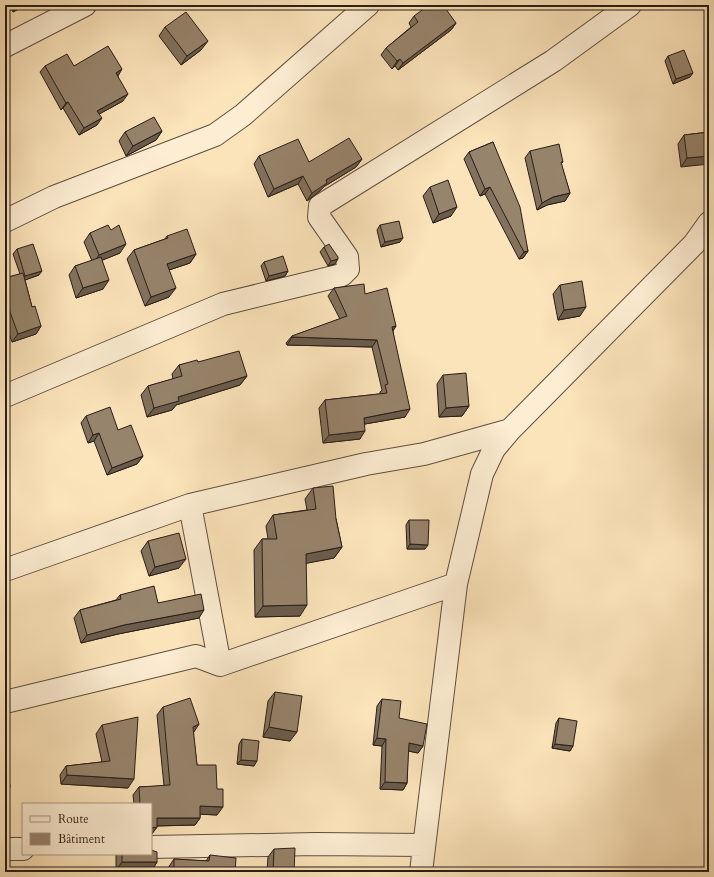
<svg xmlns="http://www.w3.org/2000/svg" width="714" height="877" font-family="Cardo,serif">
  <rect width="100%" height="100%" fill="#fce4ba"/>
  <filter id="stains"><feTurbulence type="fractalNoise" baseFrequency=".005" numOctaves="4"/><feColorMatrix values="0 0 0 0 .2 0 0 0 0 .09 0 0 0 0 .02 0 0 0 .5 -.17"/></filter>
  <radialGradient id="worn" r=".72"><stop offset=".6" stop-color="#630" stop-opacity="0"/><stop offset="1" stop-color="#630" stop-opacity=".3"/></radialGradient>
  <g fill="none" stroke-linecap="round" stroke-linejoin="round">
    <defs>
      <path id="minor" d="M5 46 85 5
        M5 221 54 197 215 135 243 115 368 5
        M5 396 223 304 342 275 348 269 347 257 319 217 320 206 553 61 630 5
        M190 505 220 665
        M5 570 190 505 366 464 424 454 510 430
        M5 702 196 656 220 665 456 584
        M151 847 316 844 424 845
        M5 849H23
        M421 872 456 584 482 474 494 449 510 430 694 244 709 223"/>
    </defs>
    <use href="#minor" stroke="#5e4f40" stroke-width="24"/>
    <use href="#minor" stroke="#fdedd2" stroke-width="22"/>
  </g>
  <path fill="#82725d" stroke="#291d18" d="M9 5H26L13 12Z
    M414 16 456 23 451 30 398 70 395 66 392 69 381 55 386 48 411 27 409 23Z
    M165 27 201 50 181 65 159 36Z
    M668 56 690 77 673 84 665 61Z
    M45 66H74L118 76 123 101 99 114 97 125 79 135 63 108 61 110 40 72Z
    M162 131 156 140 126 156 119 141 125 132Z
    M709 132 681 167 678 144 684 135Z
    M493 142 528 251 523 258 519 259 485 194 480 196 464 159 469 152Z
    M530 151 563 162 561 164 570 193 565 201 547 205 537 210 525 158Z
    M259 156 309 162 362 159 356 167 325 186 321 190 307 201 298 184 268 197 254 164Z
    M430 187 451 216 433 223 423 196Z
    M380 225 400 242 381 247 377 230Z
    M90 233 120 253 102 260 103 289 76 298 69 275 75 266 92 261 84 242Z
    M167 236 196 254 190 263 169 270V297L145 306 127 259 134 250 165 239Z
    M324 247 335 264 328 266 320 252Z
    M17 249 39 275 25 280 32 307 41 326 36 334 12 342 5 322V278L20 274 13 254Z
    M264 262 288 271 285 276 266 281 261 266Z
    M560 285 580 316 558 320 553 294Z
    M334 288 365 294 396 326 393 331 405 417 365 424 360 439 323 443 319 408 325 400 380 394V392L382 390 372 347 287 345 286 343 292 336 340 319 328 296Z
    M198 362 247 376 240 385 176 405 172 410 147 417 141 395 148 386 173 379 172 374 179 365Z
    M443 375 469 406 462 416 439 417 437 384Z
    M86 416 118 430 143 456 137 464 107 475 94 441 88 443 81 423Z
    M313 488 336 519 342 547 334 558 306 563 300 616 255 617 254 550 262 539H268L266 526 273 515 307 510 305 499Z
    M409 520 425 549H407L406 525Z
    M148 541 179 568 149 576 141 551Z
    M120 595 158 603 199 618 118 634 81 643 74 618 80 610 116 600Z
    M275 692 290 741 263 737 268 701Z
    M382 699 423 746 418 753 408 751 407 783 403 790 380 789 382 746 373 745 377 706Z
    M163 707 199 724 193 732 197 765 217 815 200 814V818L195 825 157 826V827L151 835V804H134L133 795 139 787 164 786 157 715Z
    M559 718 573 746 570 751 552 748 556 723Z
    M102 725 128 788 61 784 60 775 66 766 102 762 96 734Z
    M242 739 254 766 237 764 239 744Z
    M274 849 294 872H267L268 857Z
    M116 854H151L157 862 152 870H116Z
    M210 855 235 872H168V868L174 859 206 861Z"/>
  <path fill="#6a5c4c" stroke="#291d18" d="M18 5H26L13 12Z
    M456 23 451 30 398 70 403 63Z
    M208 41 201 50 181 65 187 56Z
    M400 59 395 66 392 69 397 61Z
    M122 69 118 76 116 73Z
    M693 73 690 77 673 84 676 79Z
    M128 94 123 101 92 118 97 111Z
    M68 102 63 108 61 110 66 103Z
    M102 118 97 125 79 135 84 128Z
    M162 131 156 140 126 156 133 146Z
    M709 156V164L681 167 687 158Z
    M362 159 356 167 325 186 321 190 307 201 312 193 326 180Z
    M303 176 298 184 268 197 274 189Z
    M490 187 485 194 480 196 485 189Z
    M570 193 565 201 547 205 537 210 542 203 553 197Z
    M457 207 451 216 433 223 439 214Z
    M403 238 400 242 381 247 385 242Z
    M126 244 120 253 93 264 99 255Z
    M528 251 523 258 519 259 524 252Z
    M196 254 190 263 160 273 167 264Z
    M338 259 335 264 328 266 331 261Z
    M42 271 39 275 22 281 25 276Z
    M288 271 285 276 266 281 269 276Z
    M109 280 103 289 76 298 83 288Z
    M176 288 169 297 145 306 151 297Z
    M586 307 580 316 558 320 564 310Z
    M41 326 36 334 12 342 18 334Z
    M396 326 391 333 392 327Z
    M292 337 377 340 372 347 287 345Z
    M247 376 240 385 176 405 172 410 147 417 154 408 178 397Z
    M469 406 462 416 439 417 446 408Z
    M410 409 405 417 359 425 364 418Z
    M365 431 360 439 323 443 329 435Z
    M99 433 94 441 88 443 93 435Z
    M143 456 137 464 107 475 112 468Z
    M410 544 428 545 425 549H407Z
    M342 547 334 558 298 565 306 554Z
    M186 559 179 568 149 576 155 567Z
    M307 605 300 616 255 617 263 606Z
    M204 610 199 618 118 634 81 643 87 635 124 625Z
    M199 724 194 732 187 734 193 727Z
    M269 727 297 732 290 741 263 737Z
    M377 738 386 739 382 746 373 745Z
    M409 743 423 746 418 753 404 750Z
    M555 744 573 746 570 751 552 748Z
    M241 760 257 761 254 766 237 764Z
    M67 775 134 779 128 788 61 784Z
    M385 782 407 783 403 790 380 789Z
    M10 787 6 792H5V788Z
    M200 806 223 807 217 815 195 814Z
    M157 818H200L195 825 151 826Z
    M157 827 151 835V828Z
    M122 862H157L152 870H116Z"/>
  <path fill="#97846c" stroke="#291d18" d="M429 5H443L456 23 403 63 400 59 397 61 386 48 418 22 414 16Z
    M186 12 208 41 187 56 165 27Z
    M108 46 122 69 116 73 128 94 97 111 102 118 84 128 68 102 66 103 45 66 67 54 74 66Z
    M684 50 693 73 676 79 668 56Z
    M154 117 162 131 133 146 125 132Z
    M709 132V156L687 158 684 135Z
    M349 138 362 159 326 180 327 183 312 193 303 176 274 189 259 156 298 139 309 162Z
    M493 142 520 207 528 251 524 252 490 187 485 189 469 152Z
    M559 144 563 162H561L570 193 553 197 542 203 530 151Z
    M448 180 457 207 439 214 430 187Z
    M399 221 403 238 385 242 380 225Z
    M108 225 111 230 119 225 126 244 99 255 90 233Z
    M187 229 196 254 167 264 176 288 151 297 134 250 168 238 167 236Z
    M33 244 42 271 25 276 17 249Z
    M329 244 338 257V259L331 261 324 247Z
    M283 256 288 271 269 276 264 262Z
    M101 257 109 280 83 288 75 266Z
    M23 273 32 307 35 306 41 326 18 334 5 298V278Z
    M582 281 586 307 564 310 560 285Z
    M364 284 365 294 387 288 396 326 392 327 410 409 364 418 365 431 329 435 325 400 387 393 385 385 388 384 377 340 292 337V336L347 316 334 288Z
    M239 351 247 376 178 397 179 401 154 408 148 386 182 376 179 365 197 360 198 362Z
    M466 373 469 406 446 408 443 375Z
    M110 407 118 430 131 425 143 456 112 468 99 433 93 435 86 416Z
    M333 486 336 519 342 547 306 554 307 605 263 606 262 539H277L273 515 316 509 313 488Z
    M409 520H429L428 545 410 544Z
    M179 533 186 559 155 567 148 541Z
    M154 586 158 603 201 594 204 610 124 625 87 635 80 610 121 599 120 595Z
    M275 692 302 696 297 732 269 727Z
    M190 698 199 724 193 727 197 765H216L217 789H223V807L200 806V818H157V827L151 828V804H140L139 787 170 785 163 707Z
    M382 699 401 701 399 718 427 724 423 746 409 743 407 783 385 782 386 739 377 738Z
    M138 717 134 779 67 775 66 766 110 761 102 725Z
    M559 718 577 721 573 746 555 744Z
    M242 739 259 741 257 761 241 760Z
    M5 750H6L10 787 5 788Z
    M295 848 294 872H273L274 849Z
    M151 850 157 852V862H122V854H151Z
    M210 855 236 858 235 872H174V859L209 861Z"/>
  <rect width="714" height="877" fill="none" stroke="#fce4ba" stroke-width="20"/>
  <rect x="6" y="6" width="702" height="865" fill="none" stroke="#291d18" stroke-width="2"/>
  <rect x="10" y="10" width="694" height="857" fill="none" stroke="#291d18"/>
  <rect x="22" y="803" width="130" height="52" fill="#fdedd2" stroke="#a89a88"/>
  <rect x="30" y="816" width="20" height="6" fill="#fdedd2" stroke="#a89a88"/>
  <text x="58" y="823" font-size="12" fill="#291d18">Route</text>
  <rect x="30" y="833" width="20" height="12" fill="#97846c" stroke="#a89a88"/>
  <text x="58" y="843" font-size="12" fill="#291d18">Bâtiment</text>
  <rect width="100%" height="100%" filter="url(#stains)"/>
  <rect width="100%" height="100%" fill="url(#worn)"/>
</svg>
